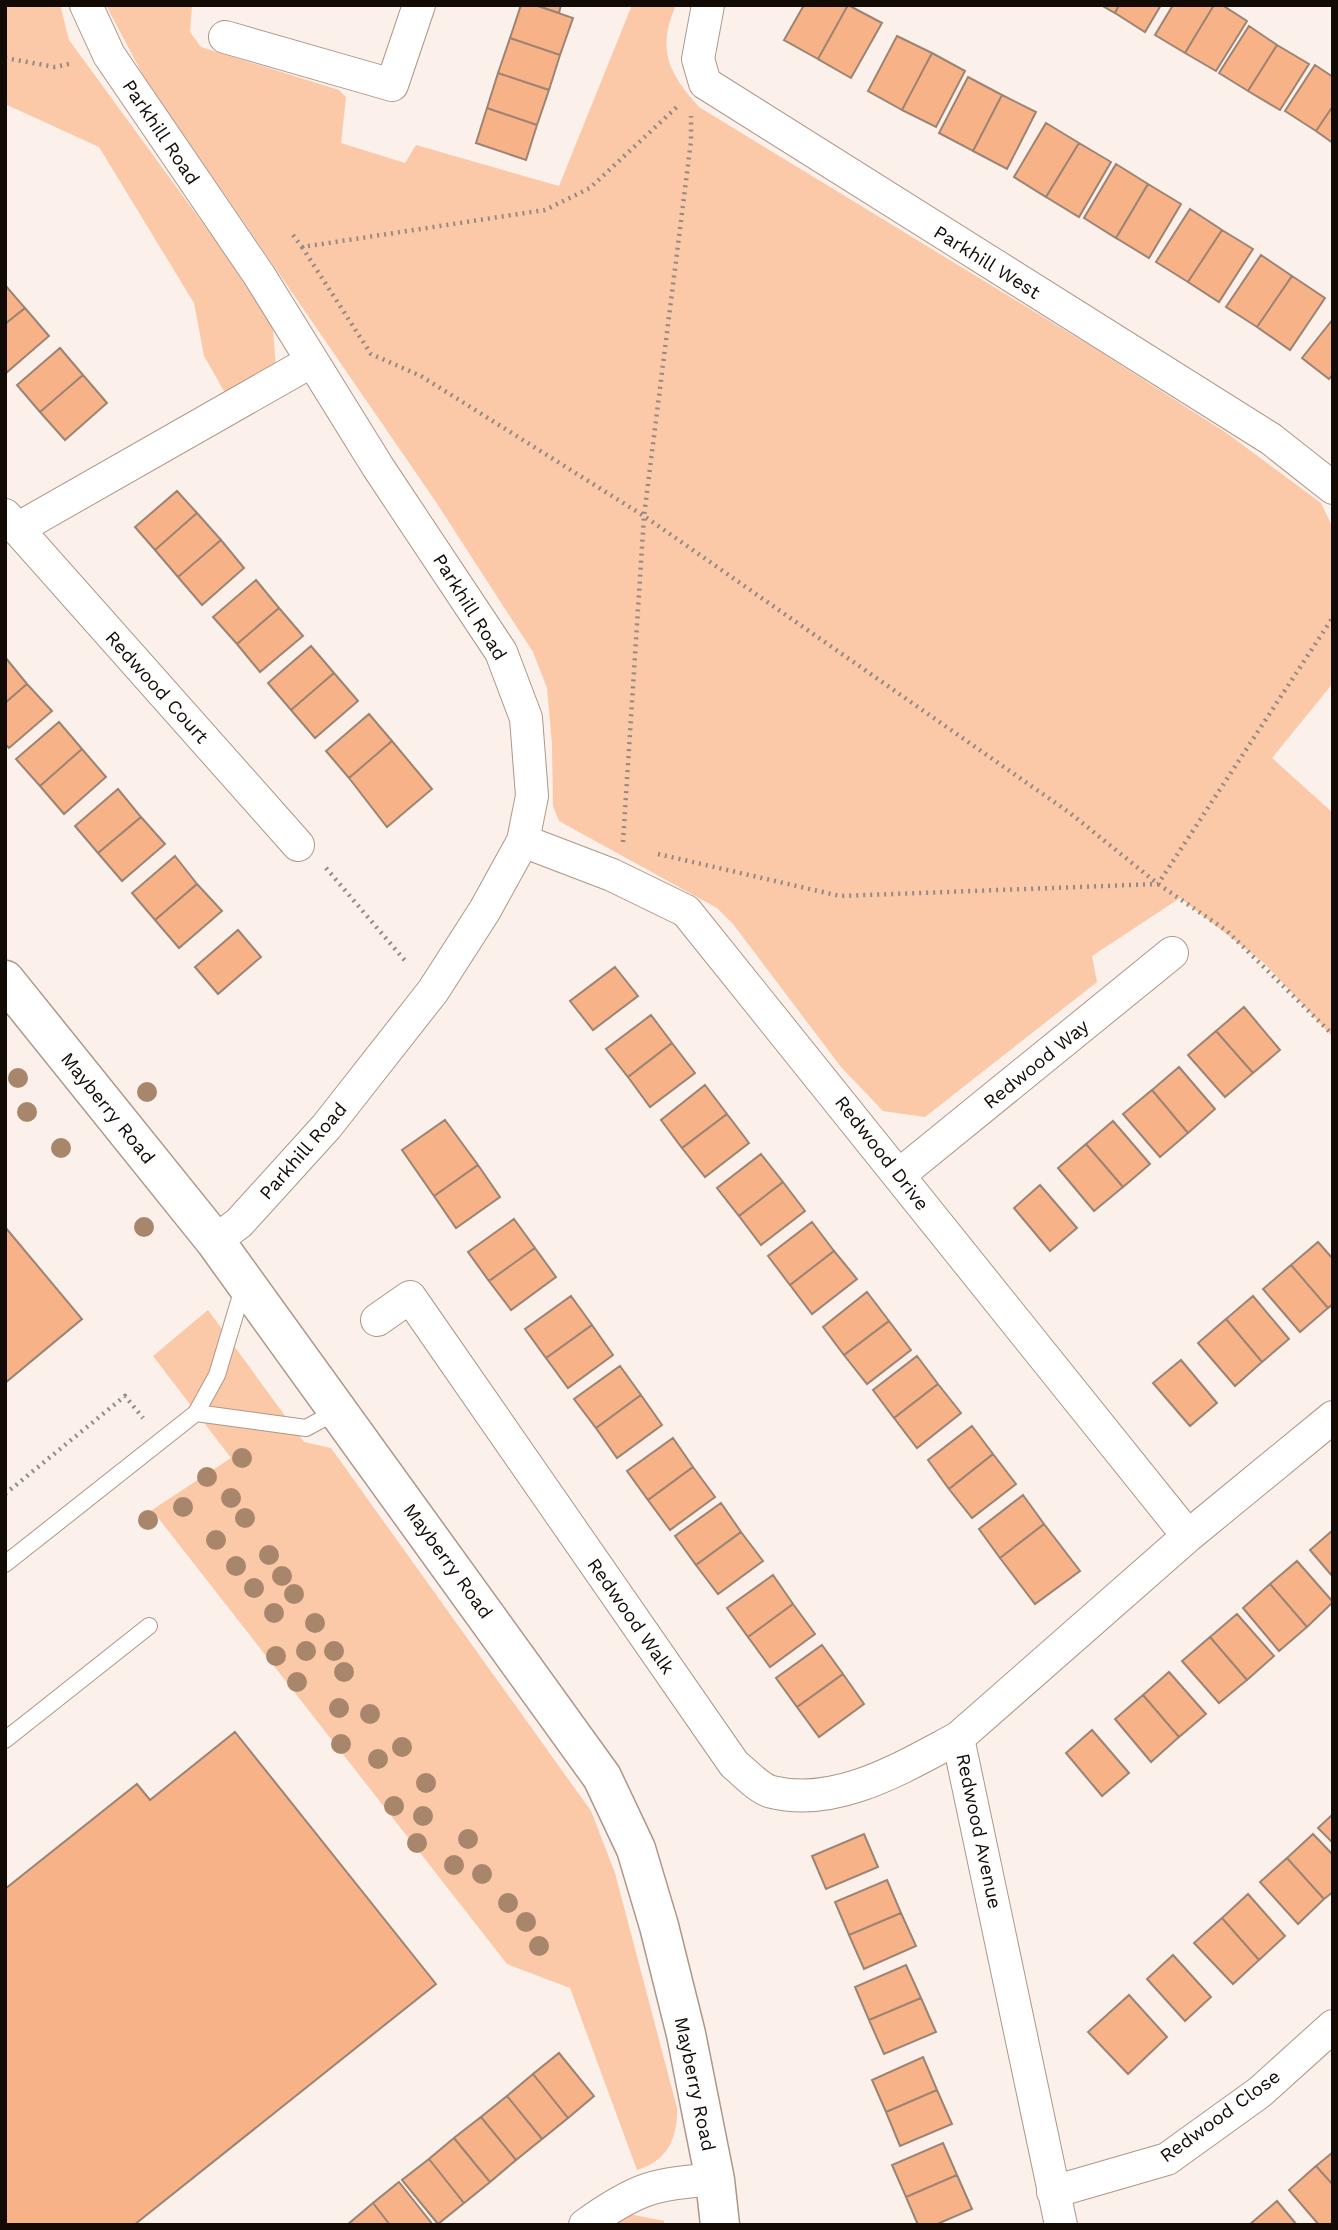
<svg xmlns="http://www.w3.org/2000/svg" width="1338" height="2230" font-family="'Work Sans',sans-serif">
  <rect width="100%" height="100%" fill="#fbf0ea"/>
  <path fill="#fbc8a8" d="M5 5H60L69 40 272 318 276 368 228 398 204 356 194 303 99 147 5 104Z
    M106 5H192L190 32 201 47 339 90 346 97 341 143 405 163 416 145 559 186 632 5H676C656 50 669 73 699 107L1094 348 1228 434 1321 503 1333 528V683L1272 758 1333 813V1037L1264 963 1180 898 1092 956 1097 982 925 1117 883 1111 841 1067 733 924 717 908 559 821 553 806 552 744 547 688 533 652 436 502 144 77Z
    M208 1310 304 1442 331 1448 591 1811 615 1873 677 2108C678 2138 667 2161 637 2170L570 1988 507 1964 152 1510 231 1458 153 1356Z
    M629 2214 664 2221V2225H614Z"/>
  <path fill="#f8b287" stroke="#9c8475" stroke-width="2" d="M521 5H535L573 18 560 55 510 38Z
    M535 5H561L559 13Z
    M804 5H848L818 59 784 40Z
    M848 5 882 23 851 78 818 59Z
    M1101 5H1119L1115 13Z
    M1119 5H1161L1145 32 1115 13Z
    M1173 5H1214L1185 53 1155 35Z
    M1214 5H1222L1247 21 1216 71 1185 53Z
    M1249 26 1277 45 1248 91 1219 73Z
    M897 36 932 53 902 110 868 91Z
    M510 38 560 55 549 90 498 73Z
    M1277 45 1309 64 1280 110 1248 91Z
    M932 53 965 71 936 127 902 110Z
    M1315 65 1333 77V106L1316 131 1285 111Z
    M498 73 549 90 537 125 487 108Z
    M968 77 1002 95 973 151 939 133Z
    M1002 95 1036 112 1007 169 973 151Z
    M1333 106V143L1316 131Z
    M487 108 537 125 526 160 476 143Z
    M1046 123 1079 143 1046 197 1014 177Z
    M1079 143 1111 162 1079 217 1046 197Z
    M1116 164 1148 184 1116 238 1084 218Z
    M1148 184 1181 204 1149 258 1116 238Z
    M1190 209 1222 230 1188 282 1156 262Z
    M1222 230 1253 249 1219 302 1188 282Z
    M1261 255 1292 276 1257 327 1226 307Z
    M1292 276 1325 298 1290 350 1257 327Z
    M5 285 25 308 5 324Z
    M25 308 49 336 6 373 5 324Z
    M1333 319V374L1329 379 1302 358Z
    M60 348 83 375 40 412 17 385Z
    M83 375 107 403 65 440 40 412Z
    M177 491 197 513 155 550 135 527Z
    M197 513 221 540 178 577 155 550Z
    M221 540 244 568 202 605 178 577Z
    M256 580 279 608 237 644 213 617Z
    M279 608 303 636 260 672 237 644Z
    M311 646 334 673 291 710 268 683Z
    M5 657 27 684 5 703Z
    M334 673 358 701 315 738 291 710Z
    M27 684 52 711 9 748 5 744V703Z
    M369 714 392 741 349 778 326 751Z
    M59 722 82 749 40 786 16 759Z
    M392 741 432 789 387 827 349 778Z
    M82 749 106 777 64 814 40 786Z
    M118 789 141 817 98 853 75 826Z
    M141 817 165 844 122 881 98 853Z
    M175 856 197 884 155 920 132 893Z
    M197 884 222 911 179 948 155 920Z
    M238 930 261 957 218 994 195 967Z
    M615 967 638 996 593 1030 570 1001Z
    M1244 1007 1280 1050 1253 1073 1216 1031Z
    M651 1015 672 1043 628 1077 606 1049Z
    M1216 1031 1253 1073 1225 1097 1188 1055Z
    M672 1043 695 1073 650 1107 628 1077Z
    M1179 1067 1215 1109 1188 1133 1152 1090Z
    M705 1085 727 1114 682 1148 661 1120Z
    M1152 1090 1188 1133 1160 1157 1123 1114Z
    M727 1114 749 1143 705 1177 682 1148Z
    M445 1120 478 1165 434 1196 402 1150Z
    M1113 1121 1150 1164 1123 1187 1086 1144Z
    M1086 1144 1123 1187 1094 1211 1058 1168Z
    M761 1154 783 1182 739 1216 717 1188Z
    M478 1165 500 1197 456 1228 434 1196Z
    M783 1182 805 1211 761 1245 739 1216Z
    M1040 1185 1077 1228 1050 1251 1014 1208Z
    M514 1219 535 1248 489 1281 468 1252Z
    M812 1222 834 1251 790 1285 768 1256Z
    M5 1227 82 1319 5 1383Z
    M1318 1242 1333 1259V1304L1328 1308 1291 1265Z
    M535 1248 556 1277 511 1310 489 1281Z
    M834 1251 857 1279 812 1314 790 1285Z
    M1291 1265 1328 1308 1300 1332 1263 1289Z
    M867 1292 889 1321 844 1355 823 1327Z
    M571 1296 592 1325 546 1358 525 1329Z
    M1253 1296 1289 1339 1262 1362 1226 1319Z
    M1226 1319 1262 1362 1235 1386 1198 1343Z
    M889 1321 911 1350 867 1384 844 1355Z
    M592 1325 613 1355 568 1388 546 1358Z
    M917 1356 938 1384 894 1418 873 1390Z
    M1181 1360 1217 1403 1190 1426 1153 1383Z
    M620 1366 641 1395 596 1428 574 1399Z
    M938 1384 961 1413 917 1448 894 1418Z
    M641 1395 662 1425 617 1458 596 1428Z
    M972 1426 993 1454 949 1489 928 1460Z
    M673 1438 693 1467 648 1500 627 1471Z
    M993 1454 1016 1484 972 1518 949 1489Z
    M693 1467 715 1497 670 1530 648 1500Z
    M1023 1495 1044 1524 1000 1558 979 1529Z
    M721 1503 741 1532 696 1565 675 1536Z
    M1044 1524 1080 1571 1035 1604 1000 1558Z
    M1333 1530V1577L1310 1550Z
    M741 1532 763 1561 718 1594 696 1565Z
    M1297 1561 1333 1602 1307 1627 1270 1584Z
    M773 1575 793 1604 748 1637 727 1608Z
    M1270 1584 1307 1627 1279 1651 1243 1608Z
    M793 1604 815 1634 770 1667 748 1637Z
    M1237 1614 1274 1656 1247 1680 1210 1637Z
    M1210 1637 1247 1680 1219 1703 1182 1661Z
    M822 1645 843 1674 797 1707 776 1678Z
    M1169 1672 1206 1714 1179 1737 1143 1695Z
    M843 1674 864 1704 819 1737 797 1707Z
    M1143 1695 1179 1737 1151 1762 1115 1719Z
    M1092 1730 1129 1773 1102 1796 1066 1753Z
    M235 1732 436 1984 134 2225H5V1889L137 1784 150 1800Z
    M1333 1814V1843L1318 1828Z
    M864 1834 878 1867 826 1889 812 1856Z
    M1313 1834 1333 1855V1892L1324 1899 1287 1858Z
    M1287 1858 1324 1899 1298 1924 1260 1882Z
    M887 1880 901 1913 849 1935 835 1902Z
    M1248 1894 1285 1936 1259 1960 1222 1918Z
    M901 1913 916 1946 864 1969 849 1935Z
    M1222 1918 1259 1960 1233 1984 1194 1943Z
    M1173 1955 1211 1997 1185 2021 1147 1979Z
    M906 1965 921 1998 869 2020 855 1987Z
    M1129 1995 1167 2037 1128 2074 1088 2032Z
    M921 1998 936 2032 884 2054 869 2020Z
    M559 2053 594 2096 568 2118 533 2074Z
    M923 2057 937 2090 886 2112 872 2080Z
    M533 2074 568 2118 542 2139 507 2096Z
    M937 2090 952 2124 900 2146 886 2112Z
    M507 2096 542 2139 516 2160 481 2117Z
    M481 2117 516 2160 490 2182 454 2138Z
    M454 2138 490 2182 464 2203 429 2159Z
    M943 2143 957 2175 906 2197 892 2165Z
    M1333 2152V2185L1316 2166Z
    M429 2159 464 2203 438 2224 402 2180Z
    M1316 2166 1333 2185V2225H1319L1289 2190Z
    M957 2175 972 2209 935 2225H918L906 2197Z
    M399 2182 433 2225H390L373 2203Z
    M1277 2201 1297 2225H1249Z
    M373 2203 390 2225H347Z"/>
  <g fill="none" stroke-linecap="round" stroke-linejoin="round">
    <defs>
      <path id="service" d="M196 1413 306 1428 339 1410
        M5 1564 196 1413 217 1375 244 1285
        M5 1740 149 1626"/>
      <path id="minor" d="M86 5 109 55 259 275 378 467 501 652 526 718 532 796 523 841 485 910 433 991 327 1126 239 1223 215 1241
        M708 5 698 59 705 83 1271 439 1333 488
        M225 37 392 85 419 5
        M5 515 298 845
        M17 529 312 361
        M523 841 612 875 686 911 1188 1536
        M899 1175 1172 953
        M377 1320 410 1297 734 1764C744 1772 759 1789 772 1792 837 1808 903 1767 958 1738
        M1053 2192 1167 2159 1260 2092 1333 2026
        M585 2225C634 2190 655 2182 715 2180
        M1061 2225 958 1738 1188 1536 1333 1417"/>
      <path id="tertiary" d="M5 980 215 1241 602 1777 636 1849 659 1926 686 2034 715 2180 720 2225"/>
    </defs>
    <use href="#service" stroke="#af9688" stroke-width="18"/>
    <use href="#minor" stroke="#af9688" stroke-width="34"/>
    <use href="#tertiary" stroke="#af9688" stroke-width="41"/>
    <path stroke="#938a84" stroke-width="4.5" stroke-dasharray="2 5" stroke-linecap="butt" d="M5 58 55 67 73 63
      M293 235 302 247 545 210 590 188 680 104
      M302 247 371 354 421 376 644 516 1070 813 1158 884 1227 931 1333 1035
      M623 842 644 516 691 141V116
      M658 854 840 896 1158 884 1333 617
      M326 868 407 963
      M5 1494 125 1396 143 1418"/>
    <use href="#service" stroke="#fff" stroke-width="16"/>
    <use href="#minor" stroke="#fff" stroke-width="32"/>
    <use href="#tertiary" stroke="#fff" stroke-width="38"/>
  </g>
  <g fill="#a8866b">
    <circle cx="18" cy="1078" r="10"/>
    <circle cx="147" cy="1092" r="10"/>
    <circle cx="27" cy="1112" r="10"/>
    <circle cx="61" cy="1148" r="10"/>
    <circle cx="144" cy="1227" r="10"/>
    <circle cx="242" cy="1458" r="10"/>
    <circle cx="207" cy="1477" r="10"/>
    <circle cx="231" cy="1498" r="10"/>
    <circle cx="183" cy="1507" r="10"/>
    <circle cx="245" cy="1518" r="10"/>
    <circle cx="148" cy="1520" r="10"/>
    <circle cx="216" cy="1540" r="10"/>
    <circle cx="269" cy="1555" r="10"/>
    <circle cx="236" cy="1566" r="10"/>
    <circle cx="282" cy="1576" r="10"/>
    <circle cx="254" cy="1588" r="10"/>
    <circle cx="294" cy="1594" r="10"/>
    <circle cx="274" cy="1613" r="10"/>
    <circle cx="315" cy="1623" r="10"/>
    <circle cx="306" cy="1651" r="10"/>
    <circle cx="334" cy="1651" r="10"/>
    <circle cx="276" cy="1656" r="10"/>
    <circle cx="344" cy="1672" r="10"/>
    <circle cx="297" cy="1682" r="10"/>
    <circle cx="339" cy="1708" r="10"/>
    <circle cx="370" cy="1714" r="10"/>
    <circle cx="341" cy="1744" r="10"/>
    <circle cx="402" cy="1747" r="10"/>
    <circle cx="378" cy="1759" r="10"/>
    <circle cx="426" cy="1783" r="10"/>
    <circle cx="394" cy="1806" r="10"/>
    <circle cx="423" cy="1816" r="10"/>
    <circle cx="468" cy="1839" r="10"/>
    <circle cx="417" cy="1843" r="10"/>
    <circle cx="454" cy="1865" r="10"/>
    <circle cx="482" cy="1874" r="10"/>
    <circle cx="508" cy="1903" r="10"/>
    <circle cx="526" cy="1922" r="10"/>
    <circle cx="539" cy="1946" r="10"/>
  </g>
  <g text-anchor="middle" dominant-baseline="central" stroke-width="5" stroke-linejoin="round" paint-order="stroke">
    <g font-size="19" fill="#120a05" stroke="#fff">
      <text transform="translate(161 132) rotate(56)">Parkhill Road</text>
      <text transform="translate(987 262) rotate(32)">Parkhill West</text>
      <text transform="translate(470 607) rotate(58)">Parkhill Road</text>
      <text transform="translate(157 687) rotate(48)">Redwood Court</text>
      <text transform="translate(1036 1064) rotate(-39)">Redwood Way</text>
      <text transform="translate(108 1108) rotate(51)">Mayberry Road</text>
      <text transform="translate(303 1151) rotate(-49)">Parkhill Road</text>
      <text transform="translate(882 1153) rotate(52)">Redwood Drive</text>
      <text transform="translate(448 1561) rotate(54)">Mayberry Road</text>
      <text transform="translate(631 1616) rotate(55)">Redwood Walk</text>
      <text transform="translate(979 1831) rotate(78)">Redwood Avenue</text>
      <text transform="translate(695 2084) rotate(78)">Mayberry Road</text>
      <text transform="translate(1220 2116) rotate(-36)">Redwood Close</text>
    </g>
  </g>
  <rect width="1338" height="2230" fill="none" stroke="#120a05" stroke-width="14"/>
</svg>
